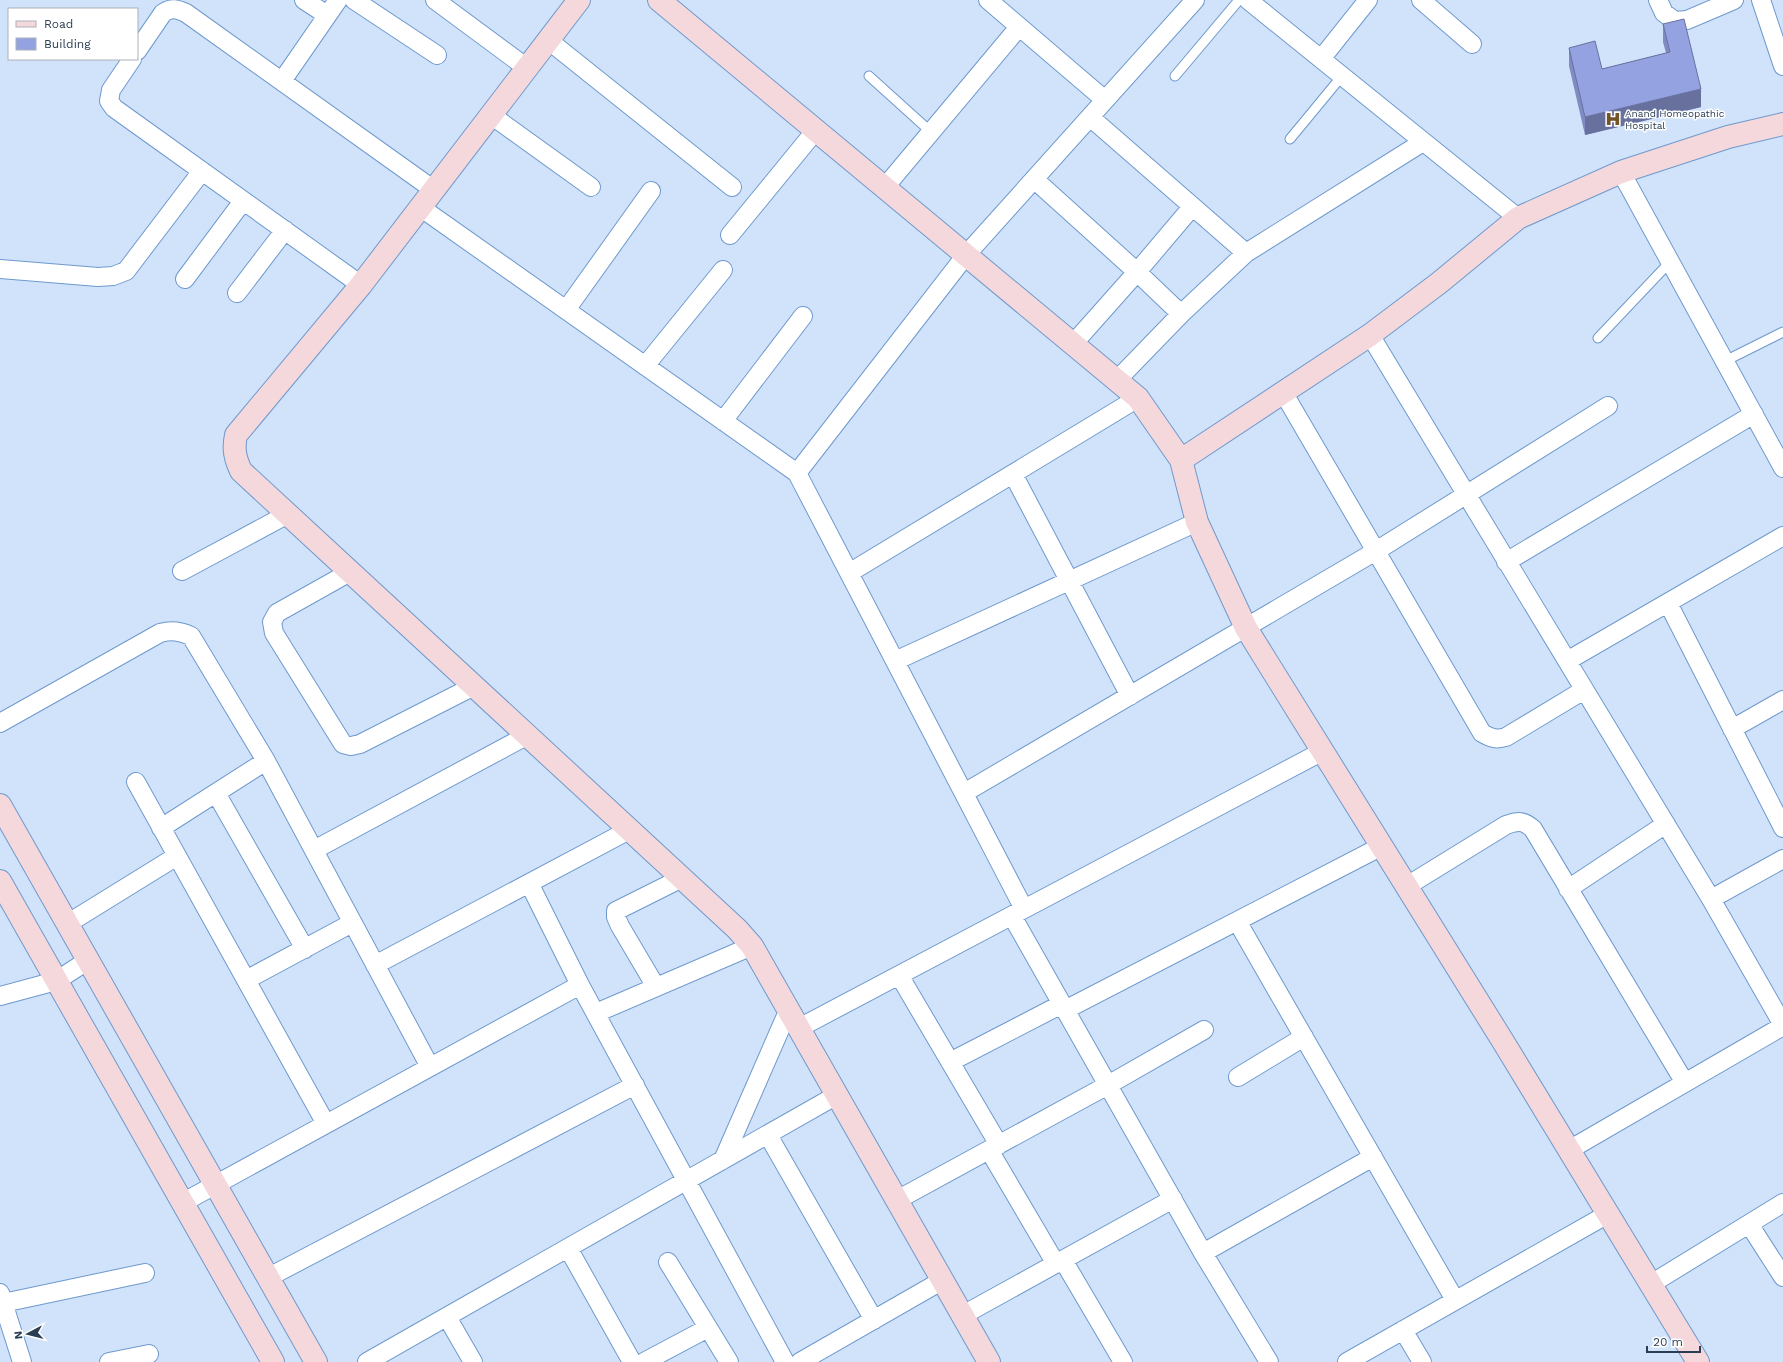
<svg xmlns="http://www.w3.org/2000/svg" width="1783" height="1362" font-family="'Work Sans',sans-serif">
  <rect width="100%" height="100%" fill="#d1e3fa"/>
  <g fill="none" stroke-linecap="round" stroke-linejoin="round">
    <defs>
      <path id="lane" d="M869 76 931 132
        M1175 76 1239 0
        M1290 139 1342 76
        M1598 338 1670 262
        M1725 361 1783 332"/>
      <path id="street" d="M304 0 327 15
        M354 0 437 55
        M435 0 527 68
        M988 0 1105 100
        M1248 0 1518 218
        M1421 0 1472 44
        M1658 0 1664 13 1675 21 1687 20 1734 0
        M1761 0 1783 66
        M548 40 732 187
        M137 51 163 13C172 7 177 9 186 13L434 190
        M132 59 111 90 109 101 114 108 361 285
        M1321 59 1368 0
        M282 81 338 0
        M491 115 591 187
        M1090 117 1246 253
        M1621 172 1783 468
        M1034 179 1137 272 1181 314
        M885 187 1019 27
        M420 207 797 473 1024 909
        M730 235 816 130
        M0 269 98 277 113 276 126 271 202 171
        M185 279 243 201
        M237 293 285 230
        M566 310 651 191
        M1370 335 1711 899 1783 1025
        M1073 344 1137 272 1192 207
        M645 366 723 270
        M1117 380 1181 314 1246 253 1423 142
        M1283 392 1482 733C1491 738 1496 740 1506 737L1584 690
        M723 421 803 316
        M797 473 966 255 1195 0
        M1013 474 1130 696
        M1506 562 1754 414
        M182 571 288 514
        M350 572 277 613 272 622 274 633 343 744 351 746 360 744 474 686
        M849 573 1138 398
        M1668 603 1783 828
        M895 661 1197 522
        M1567 661 1783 536
        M0 723 160 633C172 630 180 631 191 636L266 761 430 1067
        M1732 729 1783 700
        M136 782 326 1124
        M216 793 305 949
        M964 793 1376 551 1608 406
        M161 828 266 761
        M314 850 528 735
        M529 883 580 985 785 1362
        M1407 886 1506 825C1518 821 1523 820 1533 829L1685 1083
        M1568 889 1666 824
        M1711 899 1783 859
        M1012 916 1203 1253 1269 1362
        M1237 921 1455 1300
        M67 924 177 856
        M375 965 631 829
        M899 975 999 1145
        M246 980 352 923
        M656 987 620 926 616 917V911L682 878
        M0 996 56 981 87 961
        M1065 1010 1382 846
        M596 1013 752 946
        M799 1028 1323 751
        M950 1062 1062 1004
        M1238 1077 1304 1037
        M768 1135 874 1320
        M989 1150 1056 1264
        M1569 1150 1783 1026
        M723 1160 789 1009
        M897 1200 1108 1085 1204 1030
        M182 1203 580 985
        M1749 1224 1783 1277
        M568 1248 632 1362
        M1203 1253 1373 1157
        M1063 1260 1123 1362
        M668 1262 729 1362
        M267 1278 635 1085
        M1651 1284 1783 1203
        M0 1293 22 1362
        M3 1303 145 1273
        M963 1315 1173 1199
        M447 1317 473 1362
        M1403 1330 1422 1362
        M109 1362 149 1354
        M367 1362 837 1095
        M644 1362 708 1328
        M800 1362 943 1280
        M1347 1362 1608 1214"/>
      <path id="secondary" d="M579 0 361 285 236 435C233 449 235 458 241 471L737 929 752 946 989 1362
        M659 0 1138 398 1181 460 1197 522 1246 628 1504 1043 1698 1362
        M1181 460 1370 335 1439 283 1518 218 1621 172 1728 137 1783 124
        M0 805 316 1362
        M0 881 273 1362"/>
    </defs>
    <use href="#lane" stroke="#6e99ce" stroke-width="11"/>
    <use href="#street" stroke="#6e99ce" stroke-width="20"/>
    <use href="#secondary" stroke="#6e99ce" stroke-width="24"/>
    <use href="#lane" stroke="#fff" stroke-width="9"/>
    <use href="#street" stroke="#fff" stroke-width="18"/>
    <use href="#secondary" stroke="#f5d8db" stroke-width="22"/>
  </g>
  <path fill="#7f8bc2" d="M1663 24 1701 107 1585 135 1569 66V48L1602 69 1666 53 1663 42Z"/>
  <path fill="#68719e" d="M1701 89V107L1585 135V117Z"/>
  <path fill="#94a2e1" stroke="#68719e" d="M1684 19 1701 89 1585 117 1569 48 1595 41 1602 69 1670 52 1663 24Z"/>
  <defs>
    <symbol id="hospital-bare" viewBox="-9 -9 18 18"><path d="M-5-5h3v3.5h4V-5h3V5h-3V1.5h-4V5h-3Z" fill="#725429" stroke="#fff" stroke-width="2.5" paint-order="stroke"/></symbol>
  </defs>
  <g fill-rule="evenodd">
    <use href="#hospital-bare" x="1602" y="108" width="22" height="22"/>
  </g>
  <g text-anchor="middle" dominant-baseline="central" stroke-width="3" stroke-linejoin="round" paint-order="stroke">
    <g font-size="10" fill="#2b3d53" stroke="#fff" text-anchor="start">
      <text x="1625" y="113">Anand Homeopathic<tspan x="1625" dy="12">Hospital</tspan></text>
    </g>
  </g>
  <rect x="8" y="8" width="130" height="52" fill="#ffffff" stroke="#aab1ba"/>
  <rect x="16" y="21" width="20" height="6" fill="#f5d8db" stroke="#aab1ba"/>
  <text x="44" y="28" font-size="12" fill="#2b3d53">Road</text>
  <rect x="16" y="38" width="20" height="12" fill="#94a2e1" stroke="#aab1ba"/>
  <text x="44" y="48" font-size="12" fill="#2b3d53">Building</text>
  <g transform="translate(28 1334) rotate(263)" stroke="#ffffff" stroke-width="3" paint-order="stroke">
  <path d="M0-3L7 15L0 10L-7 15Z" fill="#2b3d53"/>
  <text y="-6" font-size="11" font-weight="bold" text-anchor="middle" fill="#2b3d53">N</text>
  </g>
  <path d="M1647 1346v6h53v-6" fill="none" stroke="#2b3d53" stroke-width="2"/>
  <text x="1653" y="1346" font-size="12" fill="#2b3d53" stroke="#ffffff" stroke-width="3" paint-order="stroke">20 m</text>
</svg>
